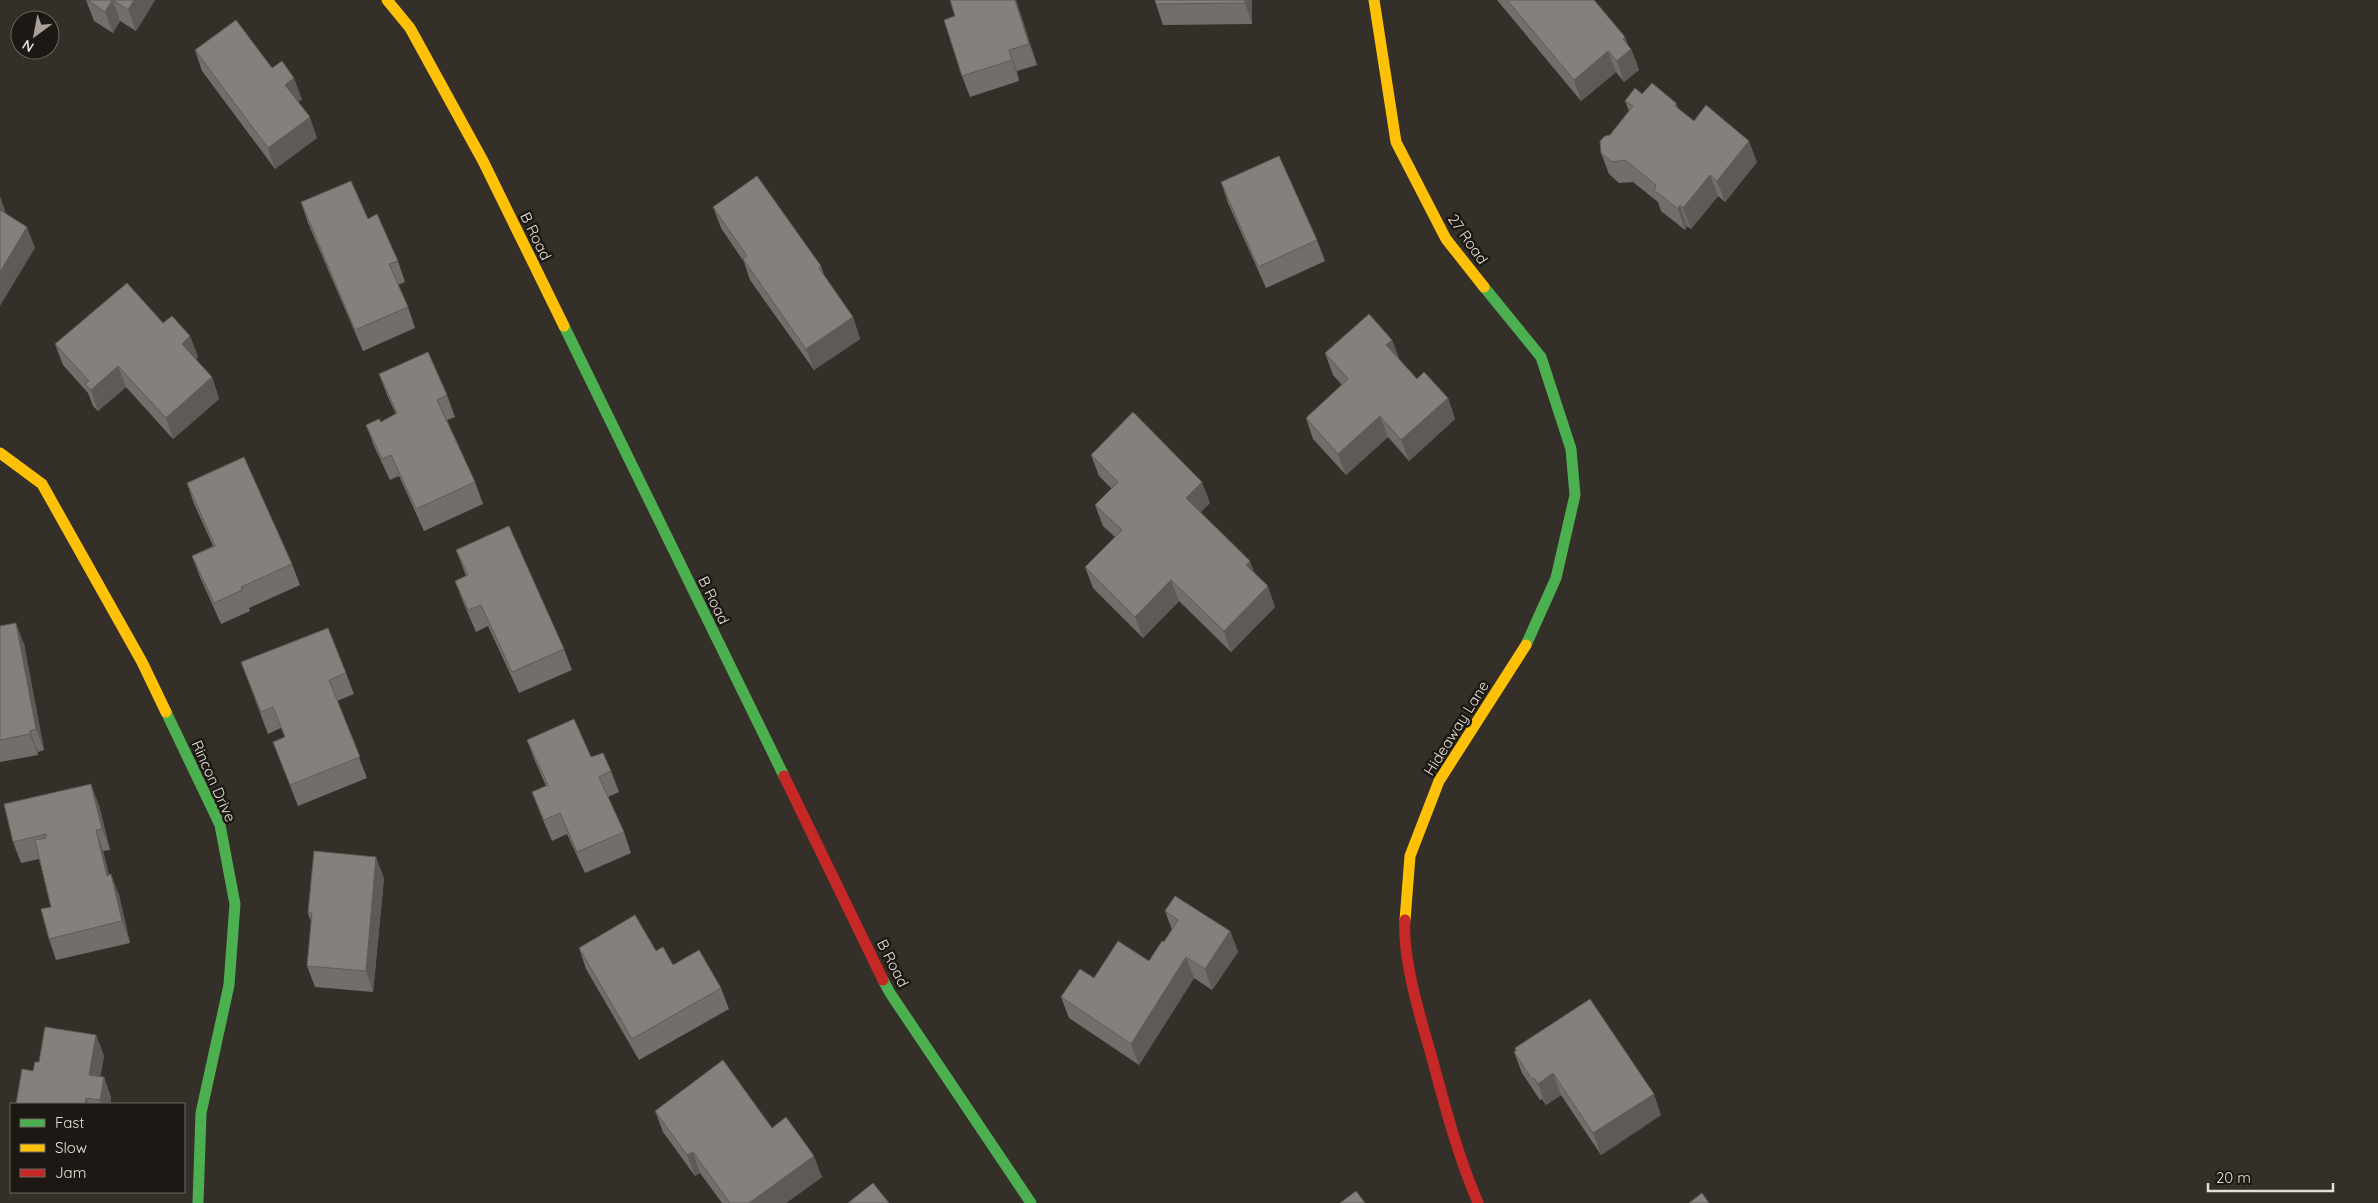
<svg xmlns="http://www.w3.org/2000/svg" width="2378" height="1203" font-family="Quicksand,sans-serif">
  <rect width="100%" height="100%" fill="#352f29"/>
  <g fill="none" stroke-linecap="round" stroke-linejoin="round">
    <path stroke="#4caf50" stroke-width="11" d="M1484 287 1541 357 1571 449 1575 495 1556 578 1526 645
      M564 326 784 776
      M166 712 220 825 235 904 229 985 201 1113 198 1203
      M883 980 890 993 1031 1203"/>
    <path stroke="#ffc107" stroke-width="11" d="M387 0 410 28 483 161 564 326
      M1374 0 1396 142 1446 239 1484 287
      M0 453 42 484 142 662 166 712
      M1405 920 1410 856 1439 781 1526 645"/>
    <path stroke="#c62828" stroke-width="11" d="M784 776 883 980
      M1405 920C1402 959 1421 1020 1432 1058 1445 1107 1458 1156 1478 1203"/>
  </g>
  <path fill="#736e6b" d="M86 0H155L136 31 120 21 113 33 94 21Z
    M950 0H1016L1037 65 1017 71 1019 81 970 97 962 76 955 16Z
    M1252 0V24L1163 25 1156 4Z
    M1497 0H1594L1625 37 1628 46 1631 49 1639 70 1624 82 1616 72 1581 101Z
    M195 50 272 68 302 99 298 102 317 138 275 169 202 71Z
    M1642 94 1676 103 1678 108 1694 121 1757 162 1725 202 1718 196 1691 229 1687 226 1685 230 1661 211 1658 202 1633 182 1619 183 1609 174 1601 153 1610 135 1629 111 1625 101Z
    M1221 182 1317 240 1325 261 1266 288 1228 203Z
    M301 202 368 219 398 261 405 282 398 285 408 307 415 328 363 351 308 223Z
    M713 207 821 266 824 275 853 317 860 339 814 370 750 280 744 262 721 228Z
    M163 323 190 336 198 357 195 359 212 377 219 399 173 439 126 387 98 411 93 406 88 393 63 365 55 344Z
    M1392 340 1399 359 1417 379 1448 398 1455 419 1409 461 1388 437 1346 475 1313 439 1306 418 1342 385 1333 375 1325 353Z
    M379 374 447 395 455 417 447 420 475 482 483 504 424 531 399 476 390 480 374 446 366 425 381 422 396 414 387 395Z
    M1091 455 1210 503 1200 512 1255 573 1275 607 1231 652 1179 601 1143 638 1093 588 1085 567 1115 537 1103 526 1095 505 1112 489 1099 476Z
    M187 483 292 564 300 585 249 608 250 611 221 624 200 577 192 556 213 546 194 504Z
    M456 550 564 649 572 670 519 693 488 626 476 632 463 602 455 581 466 576Z
    M0 626 24 644 44 750 38 752V755L0 762Z
    M241 662 346 673 354 694 337 701 367 778 298 806 273 742 285 737 281 728 268 734Z
    M527 740 591 757 611 771 619 792 608 797 624 832 631 853 585 873 567 834 552 841 540 813 532 792 546 786 535 761Z
    M99 805 110 850 103 851 109 875 119 895 130 943 56 960 49 939 51 907 39 859 21 863 13 842Z
    M384 878 373 992 315 987 307 966 311 922 308 913Z
    M1165 911 1230 931 1238 952 1212 990 1194 978 1139 1065 1069 1018 1061 997 1149 961 1164 942 1172 930Z
    M579 948 656 951 673 965 721 988 729 1009 639 1060 586 969Z
    M96 1035 104 1056 100 1077H104L111 1098 110 1104H16L33 1071 39 1062Z
    M1515 1048 1661 1115 1601 1155 1561 1095 1546 1105 1542 1099 1540 1100 1522 1073 1514 1052 1516 1051Z
    M655 1111 772 1128 822 1177 786 1203H722L700 1173 695 1176 663 1132Z"/>
  <path fill="#5e5a57" d="M113 0 120 21 113 33 105 12Z
    M134 0H155L136 31 128 10Z
    M1015 0H1016L1037 65 1029 44Z
    M1245 0H1252V24L1245 3Z
    M1625 37 1630 50 1631 49 1639 70 1624 82 1617 61 1623 39Z
    M1009 50 1017 71 1019 81 1012 60Z
    M1608 51 1616 72 1581 101 1574 80Z
    M294 78 302 99 293 106 285 85Z
    M310 117 317 138 275 169 268 148Z
    M1749 141 1757 162 1725 202 1717 181Z
    M1710 175 1718 196 1691 229 1683 208Z
    M0 196 7 216 0 225Z
    M1680 205 1687 226 1685 230 1678 209Z
    M27 227 35 248 0 306V272Z
    M853 317 860 339 814 370 806 349Z
    M190 336 198 357 189 365 182 344Z
    M1392 340 1400 361 1386 345Z
    M118 366 126 387 98 411 91 390Z
    M212 377 219 399 173 439 166 418Z
    M1448 398 1455 419 1409 461 1401 440Z
    M1380 416 1388 437 1346 475 1338 454Z
    M1202 482 1210 503 1194 519 1186 498Z
    M1250 561 1258 582 1246 565Z
    M1171 580 1179 601 1143 638 1135 617Z
    M1268 586 1275 607 1231 652 1224 631Z
    M16 623 24 644 44 750 36 729Z
    M30 731 38 752V755L30 734Z
    M91 784 99 805 110 850 102 829Z
    M96 830 103 851 114 897 107 876Z
    M376 857 384 878 373 992 366 971Z
    M111 874 119 895 130 943 122 921Z
    M1230 931 1238 952 1212 990 1205 969Z
    M1186 957 1194 978 1139 1065 1131 1044Z
    M96 1035 104 1056 97 1096 89 1075Z
    M1553 1073 1561 1095 1546 1105 1538 1084Z
    M104 1077 111 1098 110 1104H102L100 1100Z
    M1654 1094 1661 1115 1601 1155 1593 1133Z
    M86 1098 89 1104H85Z
    M693 1152 700 1173 695 1176 687 1155Z
    M814 1156 822 1177 786 1203H749Z"/>
  <path fill="#86807c" stroke="#5e5a57" d="M87 0H112L105 12Z
    M113 0H134L128 10Z
    M950 0H1015L1029 44 1009 50 1012 60 962 76 944 20 955 16Z
    M1155 0H1245V3L1156 4Z
    M1507 0H1594L1625 37 1623 39 1631 49 1617 61 1608 51 1574 80Z
    M236 20 272 68 282 61 294 78 285 85 310 117 268 148 195 50Z
    M1652 83 1676 103 1675 106 1694 121 1706 105 1749 141 1717 181 1710 175 1683 208 1680 205 1678 209 1654 190 1656 185 1625 160 1612 162 1601 153 1600 141 1605 136 1610 135 1633 106 1625 101 1635 88 1642 94Z
    M1279 156 1317 240 1258 267 1221 182Z
    M757 176 821 266 819 268 853 317 806 349 743 259 747 256 713 207Z
    M351 181 368 219 377 214 398 261 389 264 408 307 355 330 301 202Z
    M0 210 27 227 0 272Z
    M127 283 163 323 172 316 190 336 182 344 212 377 166 418 118 366 91 390 85 384 89 381 55 344Z
    M1369 314 1392 340 1386 345 1417 379 1424 372 1448 398 1401 440 1380 416 1338 454 1306 418 1348 379 1325 353Z
    M428 352 447 395 437 400 475 482 416 509 391 455 382 459 366 425 379 419 381 422 397 413 379 374Z
    M1133 412 1202 482 1186 498 1250 561 1246 565 1268 586 1224 631 1171 580 1135 617 1085 567 1122 530 1095 505 1118 482 1091 455Z
    M244 457 292 564 241 587 242 590 214 603 192 556 215 546 187 483Z
    M509 526 564 649 512 672 481 605 468 610 455 581 468 575 456 550Z
    M16 623 36 729 30 731V734L0 740V626Z
    M328 628 346 673 329 680 360 757 290 785 273 742 285 737 273 707 261 712 241 662Z
    M574 719 591 757 603 753 611 771 599 777 624 832 577 852 560 813 544 820 532 792 548 785 527 740Z
    M91 784 102 829 96 830 107 876 111 874 122 921 49 939 41 909 51 907 35 840 46 838V834L13 842 4 804Z
    M314 851 376 857 366 971 307 966 312 913H308Z
    M1175 896 1230 931 1205 969 1186 957 1131 1044 1061 997 1080 969 1094 978 1118 941 1149 961 1162 941 1164 942 1178 920 1165 911Z
    M635 915 656 951 663 947 673 965 699 950 721 988 632 1039 579 948Z
    M1590 999 1654 1094 1593 1133 1553 1073 1538 1084 1534 1078 1532 1079 1514 1052 1516 1051 1515 1048Z
    M45 1027 96 1035 89 1075 104 1077 100 1100 86 1098 85 1104H16L22 1069 33 1071 35 1062H39Z
    M723 1060 772 1128 786 1117 814 1156 749 1203H730L693 1152 687 1155 655 1111Z
    M873 1183 889 1203H848Z
    M1356 1191 1365 1203H1340Z
    M1702 1193 1709 1203H1689Z"/>
  <g text-anchor="middle" dominant-baseline="central" stroke-width="5" stroke-linejoin="round" paint-order="stroke">
    <g font-size="15" fill="#e5dfd7" stroke="#1d1813">
      <text transform="translate(536 236) rotate(64)">B Road</text>
      <text transform="translate(1468 239) rotate(55)">27 Road</text>
      <text transform="translate(714 600) rotate(64)">B Road</text>
      <text transform="translate(1456 728) rotate(-58)">Hideaway Lane</text>
      <text transform="translate(214 781) rotate(66)">Rincon Drive</text>
      <text transform="translate(893 963) rotate(63)">B Road</text>
    </g>
  </g>
  <rect x="10" y="1103" width="175" height="90" fill="#1d1813" stroke="#6d6861"/>
  <rect x="20" y="1119" width="25" height="8" fill="#4caf50" stroke="#6d6861"/>
  <text x="55" y="1128" font-size="15" fill="#e5dfd7">Fast</text>
  <rect x="20" y="1144" width="25" height="8" fill="#ffc107" stroke="#6d6861"/>
  <text x="55" y="1153" font-size="15" fill="#e5dfd7">Slow</text>
  <rect x="20" y="1169" width="25" height="8" fill="#c62828" stroke="#6d6861"/>
  <text x="55" y="1178" font-size="15" fill="#e5dfd7">Jam</text>
  <g transform="translate(35 35) rotate(212)"><circle r="24" fill="#1d1813" stroke="#6d6861"/>
  <path d="M0-4L9 19L0 12L-9 19Z" fill="#a7a19a"/>
  <text y="-8" font-size="14" font-weight="bold" text-anchor="middle" fill="#e5dfd7">N</text>
  </g>
  <path d="M2208 1183v8h125v-8" fill="none" stroke="#e5dfd7" stroke-width="2.5"/>
  <text x="2216" y="1183" font-size="15" fill="#e5dfd7" stroke="#1d1813" stroke-width="4" paint-order="stroke">20 m</text>
</svg>
